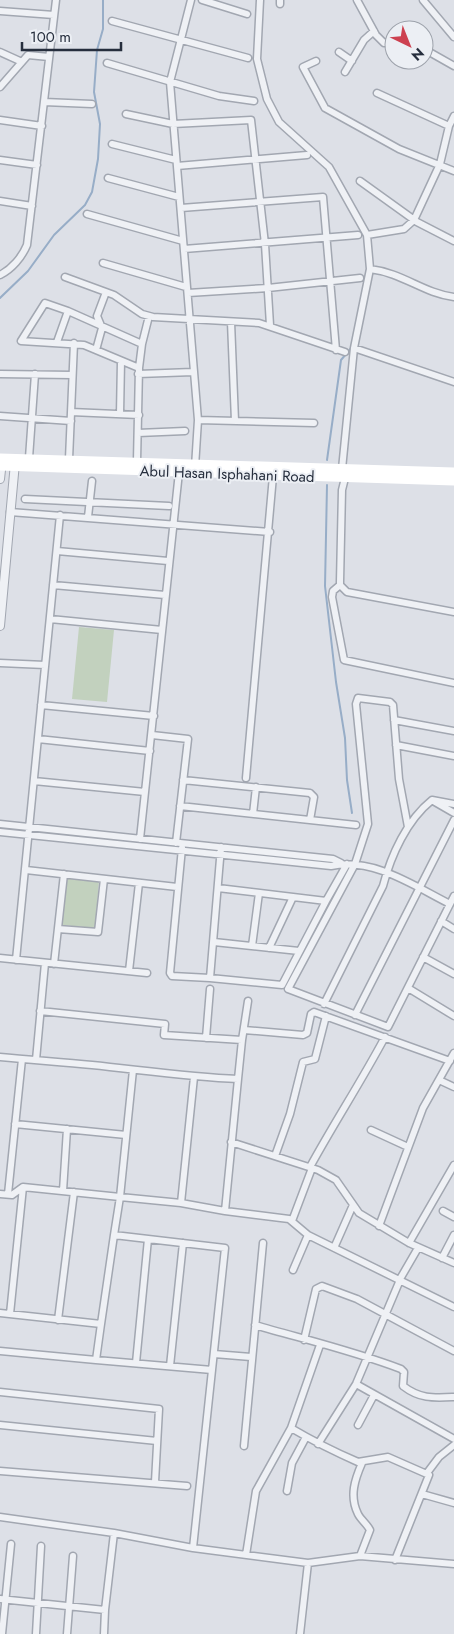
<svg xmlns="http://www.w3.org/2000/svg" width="454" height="1634" font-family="Jost,sans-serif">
  <rect width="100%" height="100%" fill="#dde0e7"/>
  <path fill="#c2d1be" d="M79 627 114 630 107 702 72 699Z
    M66 878 99 881 95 928 61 925Z"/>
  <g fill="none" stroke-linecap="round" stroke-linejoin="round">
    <path stroke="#97adc7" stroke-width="2" d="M0 298 28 271 54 235 85 205 92 192 98 159 100 124 94 92 97 50 103 29V0
      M327 460 341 360 352 347
      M327 485 325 586 336 682 345 738 347 780 352 813"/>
    <defs>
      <path id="minor" d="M191 0 170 82 198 420 195 467
        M202 0 247 14
        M260 0 257 59 267 99 279 122 329 167 367 235 370 269 354 348 342 469
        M280 0V4
        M357 0 376 35 384 43 394 42
        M423 0 454 37
        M0 11 54 15
        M112 21 248 58
        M424 49 454 66
        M0 52 22 62
        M339 52 352 61
        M316 61 303 67 325 108 399 149 454 171
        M107 63 219 96 254 101
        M345 72 364 40 374 31
        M0 87 28 55 49 57
        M377 93 449 126
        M44 102 92 104
        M126 114 173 124 251 120 265 244 270 325
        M0 120 42 126
        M112 144 176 160
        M0 160 37 165
        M177 166 307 155
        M108 178 179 197
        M360 181 417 222 454 241
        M0 201 32 206
        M181 208 323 197 336 350
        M87 214 183 241
        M367 235 404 229 414 220 440 164 449 126 454 116
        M184 249 358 235
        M103 263 186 287
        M370 269C403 273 423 293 454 297
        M0 275C12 269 22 257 27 245L56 0
        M65 277 114 295 142 314 153 317 259 323 345 352
        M188 293 268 288 360 278
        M68 311 45 303 21 341 84 345 139 368 137 461
        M231 322 235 421
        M57 342 68 311 142 344 139 368
        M142 344 149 316
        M354 348 454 382
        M96 350 102 328 97 316 106 292
        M0 374 72 375
        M138 374 193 372
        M71 412 139 415
        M120 414 121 361
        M0 416 71 421
        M198 420 314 423
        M138 433 185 431
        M29 458 35 374
        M69 459 74 343
        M345 478 342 490 340 582V585L347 592 454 612
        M25 499 169 506
        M10 512 270 532
        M88 517 92 481
        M57 551 168 561
        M53 585 165 595
        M340 585 333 591 332 597 344 660 454 683
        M50 619 162 630
        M0 663 45 665
        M41 705 154 716
        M394 720 454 731
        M152 735 188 739 176 843
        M38 739 150 751
        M396 745 454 756
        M246 778 273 476
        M183 780 310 793 314 797 310 820
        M34 781 145 792
        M435 802 454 813
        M180 806 356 825
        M253 814 256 787
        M0 824 333 859 341 863
        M408 827 399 779 393 705 390 702 358 698 356 704 368 824 355 864 288 989 388 1027 454 896
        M0 832 331 866C373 857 414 886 450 904
        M140 839 179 472
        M182 848 170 973 172 976 210 978
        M26 870 177 887
        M218 888 326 901 282 985 210 978 221 847
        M326 901 347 864
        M441 921 454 929
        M58 929 98 932 104 879
        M214 942 299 951
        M252 946 259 893
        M269 948 293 897
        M423 957 454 974
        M0 958 147 973
        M16 960 60 515
        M54 964 64 874
        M129 971 139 883
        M408 988 454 1016
        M324 1004 383 886C391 855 407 820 432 800L454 804
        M40 1011 165 1024 164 1035 242 1040 238 1079
        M355 1015 454 820
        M244 1030 303 1035 307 1033 311 1014 314 1012 450 1061
        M206 1038 210 989
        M242 1040 248 1001
        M0 1057C31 1060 61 1062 92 1065 141 1070 189 1077 238 1079L225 1211 181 1203 120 1197 133 1070
        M36 1060 45 963
        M439 1080 454 1087
        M15 1124 126 1135
        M371 1130 408 1147
        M231 1142 318 1170 336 1180 359 1213 409 1243 454 1263
        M275 1156 290 1114 303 1062 315 1059 326 1016
        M310 1167C334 1123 361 1082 385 1037
        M63 1191 67 1129
        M0 1194 12 1195 23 1187 120 1197 114 1235 225 1248 212 1370 96 1360 101 1324 0 1313
        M8 1194 22 1059
        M181 1203 194 1077
        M225 1211 289 1219 308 1235 454 1307
        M443 1211 454 1217
        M292 1221 312 1168
        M379 1226 423 1108 454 1053
        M409 1243 454 1165
        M334 1248 353 1205
        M442 1258 454 1235
        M293 1270 308 1235
        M400 1279 418 1248
        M10 1314 23 1187
        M58 1320 74 1192
        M101 1324 114 1235
        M255 1325C303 1339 354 1351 401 1369L404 1372 403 1386C420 1399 433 1398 454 1397
        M304 1340 316 1289 322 1286 357 1299 454 1351
        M0 1351 96 1360
        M214 1354 251 1357
        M136 1363 148 1239
        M170 1366 183 1243
        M356 1384 454 1439
        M0 1392 159 1409 155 1482
        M0 1425 157 1441
        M358 1425 374 1395
        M291 1428C313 1441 335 1452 358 1462L388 1457 429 1475 395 1560
        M318 1444 356 1384 400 1280
        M244 1446 263 1243
        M0 1471 187 1486
        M427 1473 439 1457 454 1445
        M287 1491 292 1463 306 1437
        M422 1494 454 1503
        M0 1517 114 1533
        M193 1548 308 1563 300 1634
        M246 1555 256 1491 291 1428 320 1345
        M360 1556 370 1530C367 1524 361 1520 358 1514 349 1496 355 1479 362 1463
        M308 1563 360 1556 454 1564
        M0 1599 105 1610 104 1634
        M105 1610 114 1533 193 1548 212 1370
        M2 1634 11 1544
        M36 1634 41 1546
        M67 1634 73 1556"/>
      <path id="tertiary" d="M0 479 2 461
        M0 626 15 463"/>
    </defs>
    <use href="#minor" stroke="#a2a7b1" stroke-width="9"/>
    <use href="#tertiary" stroke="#a2a7b1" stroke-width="10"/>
    <use href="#minor" stroke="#eff1f5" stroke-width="6"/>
    <use href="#tertiary" stroke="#eff1f5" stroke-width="8"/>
    <path stroke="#fff" stroke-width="9" d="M0 458 454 472
      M0 466 454 481"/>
  </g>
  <g text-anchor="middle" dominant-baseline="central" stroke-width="4" stroke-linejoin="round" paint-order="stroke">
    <g font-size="15" fill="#262e3d" stroke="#eceff4">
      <text transform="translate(227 474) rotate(2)">Abul Hasan Isphahani Road</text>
    </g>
  </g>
  <g transform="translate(409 45) rotate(137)"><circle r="24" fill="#eceff4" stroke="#9da2ab"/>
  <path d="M0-4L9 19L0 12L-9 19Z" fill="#cd4150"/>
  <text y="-8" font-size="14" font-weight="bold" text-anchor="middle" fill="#262e3d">N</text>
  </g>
  <path d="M22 42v8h99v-8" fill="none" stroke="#262e3d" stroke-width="2.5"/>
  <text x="30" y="42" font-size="15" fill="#262e3d" stroke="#eceff4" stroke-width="4" paint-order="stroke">100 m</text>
</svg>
